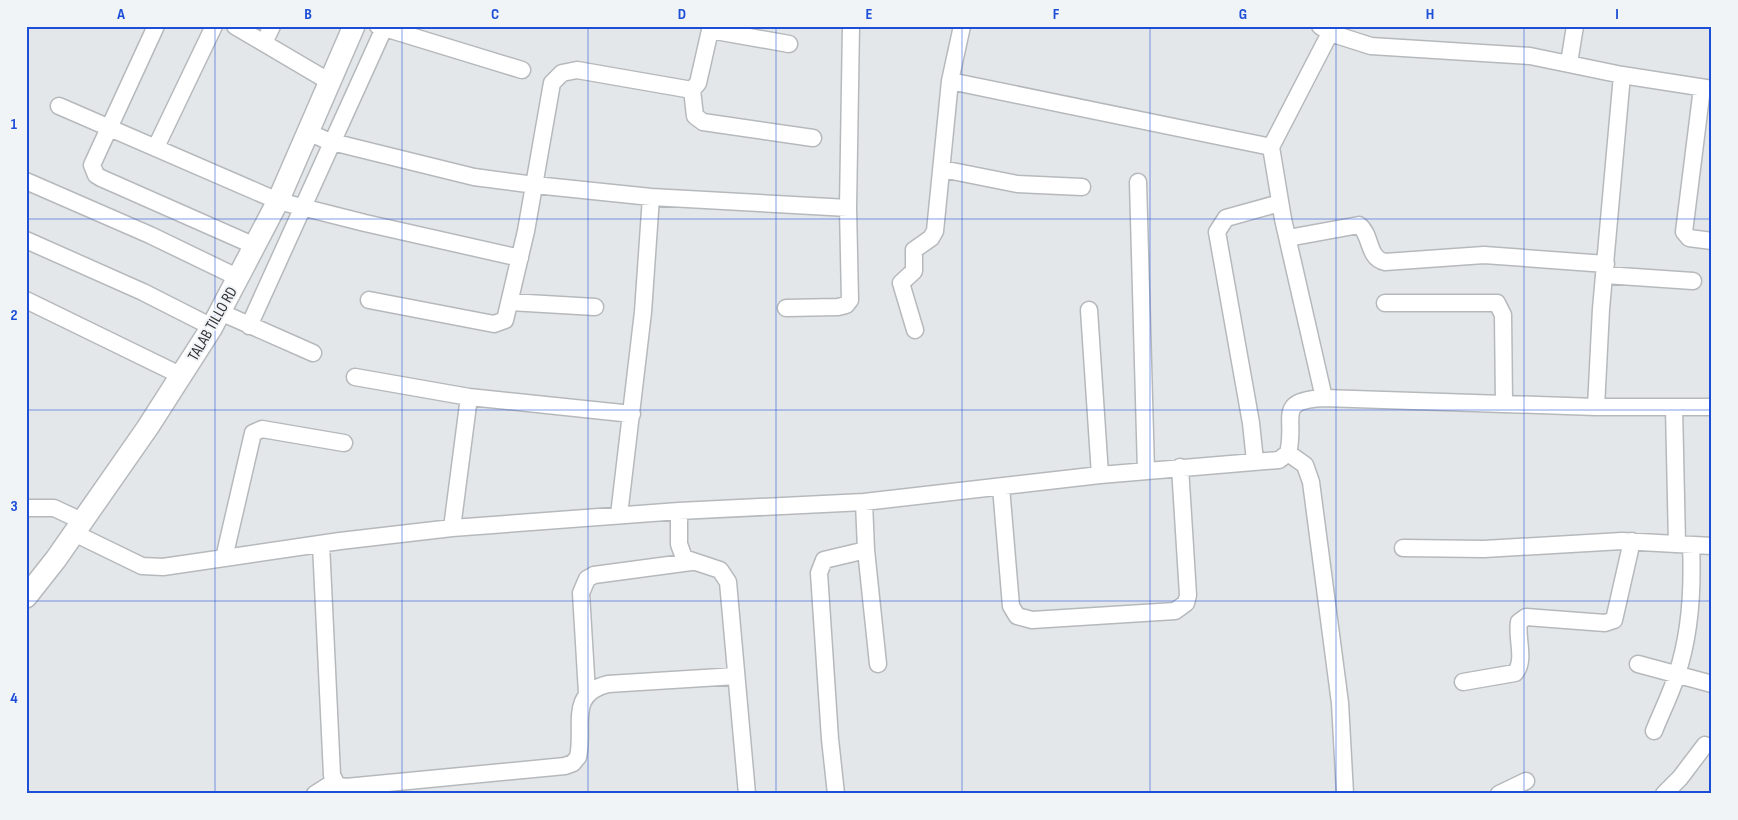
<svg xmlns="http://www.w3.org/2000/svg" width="1738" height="820" font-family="'Sofia Sans Condensed',sans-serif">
  <rect width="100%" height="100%" fill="#e3e7ea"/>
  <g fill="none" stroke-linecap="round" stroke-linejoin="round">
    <defs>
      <path id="minor" d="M156 26 92 165 96 175 101 178 255 246
        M235 26 330 82
        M378 26 522 70
        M1320 26 1330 33 1371 46 1530 56 1622 75 1712 89
        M710 30 789 44
        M264 43 272 26
        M1569 63 1575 26
        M950 81 1271 147
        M1702 88 1684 232 1689 238 1712 241
        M692 90 695 116 703 122 813 138
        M59 106 278 201 365 223 520 258
        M308 132 328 141 474 177 535 185 651 197 848 208
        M156 147 214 26
        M942 169 1017 184 1082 187
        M26 181 150 235 239 278
        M1138 182 1146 471
        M1288 238 1359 225C1372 235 1367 258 1385 262L1484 255 1606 264
        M26 240 143 292 212 327
        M1605 275 1693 281
        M26 300 182 376
        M369 300 494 324 505 320 526 231 552 83 562 73 577 70 692 90 698 83 711 26
        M510 302 595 307
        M1385 303H1497L1503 315 1504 403
        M786 308 838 307 846 305 850 300 848 208 851 26
        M1089 310 1100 475
        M220 312 313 353
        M249 326 385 26
        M915 330 901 283 914 271V250L931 238 935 231 950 81 962 26
        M355 377 469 397 632 414
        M1324 398 1283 219 1271 147 1330 33
        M1596 407 1601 309 1622 75
        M1674 407 1677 544
        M1288 453 1305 465 1311 482 1340 703 1345 794
        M1255 461 1251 423 1217 232 1226 218 1280 203
        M1001 487 1011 606 1017 616 1032 620 1175 611 1186 603 1188 595 1180 467
        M864 502 866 550 878 664
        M26 508H54L82 521
        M679 511V544L684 558 720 570 728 582 747 794
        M619 515 643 312 651 197
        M452 528 469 397
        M74 533 142 566 163 567 340 541 452 528 679 511 864 502 1100 475 1279 460 1288 453C1297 417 1274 401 1324 398L1596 407H1712
        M321 544 332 775 337 785 346 787 565 766 573 763 578 757C585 726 567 694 608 684L736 676
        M1403 548 1484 549 1622 541 1712 546
        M224 558 253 433 262 429 344 443
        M1638 664 1712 684
        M1463 682 1515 673C1526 660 1516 638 1519 622L1526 617 1605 623 1614 620 1632 541
        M587 693 581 593 587 579 594 575 691 562
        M1654 731C1661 713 1671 694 1677 674 1691 632 1693 589 1691 545
        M315 794 334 782
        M836 794 830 739 819 573 824 560 866 550
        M1499 794 1526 781
        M1664 794 1680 778 1705 745"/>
      <path id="major" d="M26 597 56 559 148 427 212 327 278 201 354 26"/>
    </defs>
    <use href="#minor" stroke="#b6b9bc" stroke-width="19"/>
    <use href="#major" stroke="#b6b9bc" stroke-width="24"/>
    <use href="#minor" stroke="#fff" stroke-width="16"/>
    <use href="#major" stroke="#fff" stroke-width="21"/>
  </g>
  <path fill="none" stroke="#1d4ed8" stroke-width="1" stroke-opacity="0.55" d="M215 26V794M402 26V794M588 26V794M776 26V794M962 26V794M1150 26V794M1336 26V794M1524 26V794M26 219H1712M26 410H1712M26 601H1712"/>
  <g text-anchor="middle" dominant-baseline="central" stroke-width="4" stroke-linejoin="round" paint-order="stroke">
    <g font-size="16" fill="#303132" stroke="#f0f4f7">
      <text transform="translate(213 324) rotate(-60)">TALAB TILLO RD</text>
    </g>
  </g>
  <rect width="1738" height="820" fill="none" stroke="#f0f4f7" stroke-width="55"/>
  <rect x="28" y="28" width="1682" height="764" fill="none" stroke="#1d4ed8" stroke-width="2"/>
  <g font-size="16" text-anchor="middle" font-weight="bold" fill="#1d4ed8">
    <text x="121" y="19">A</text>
    <text x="308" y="19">B</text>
    <text x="495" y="19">C</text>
    <text x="682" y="19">D</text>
    <text x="869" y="19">E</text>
    <text x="1056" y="19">F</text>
    <text x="1243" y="19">G</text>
    <text x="1430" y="19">H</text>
    <text x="1617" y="19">I</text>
    <text x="14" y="129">1</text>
    <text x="14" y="320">2</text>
    <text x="14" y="511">3</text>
    <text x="14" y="703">4</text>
  </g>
</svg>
